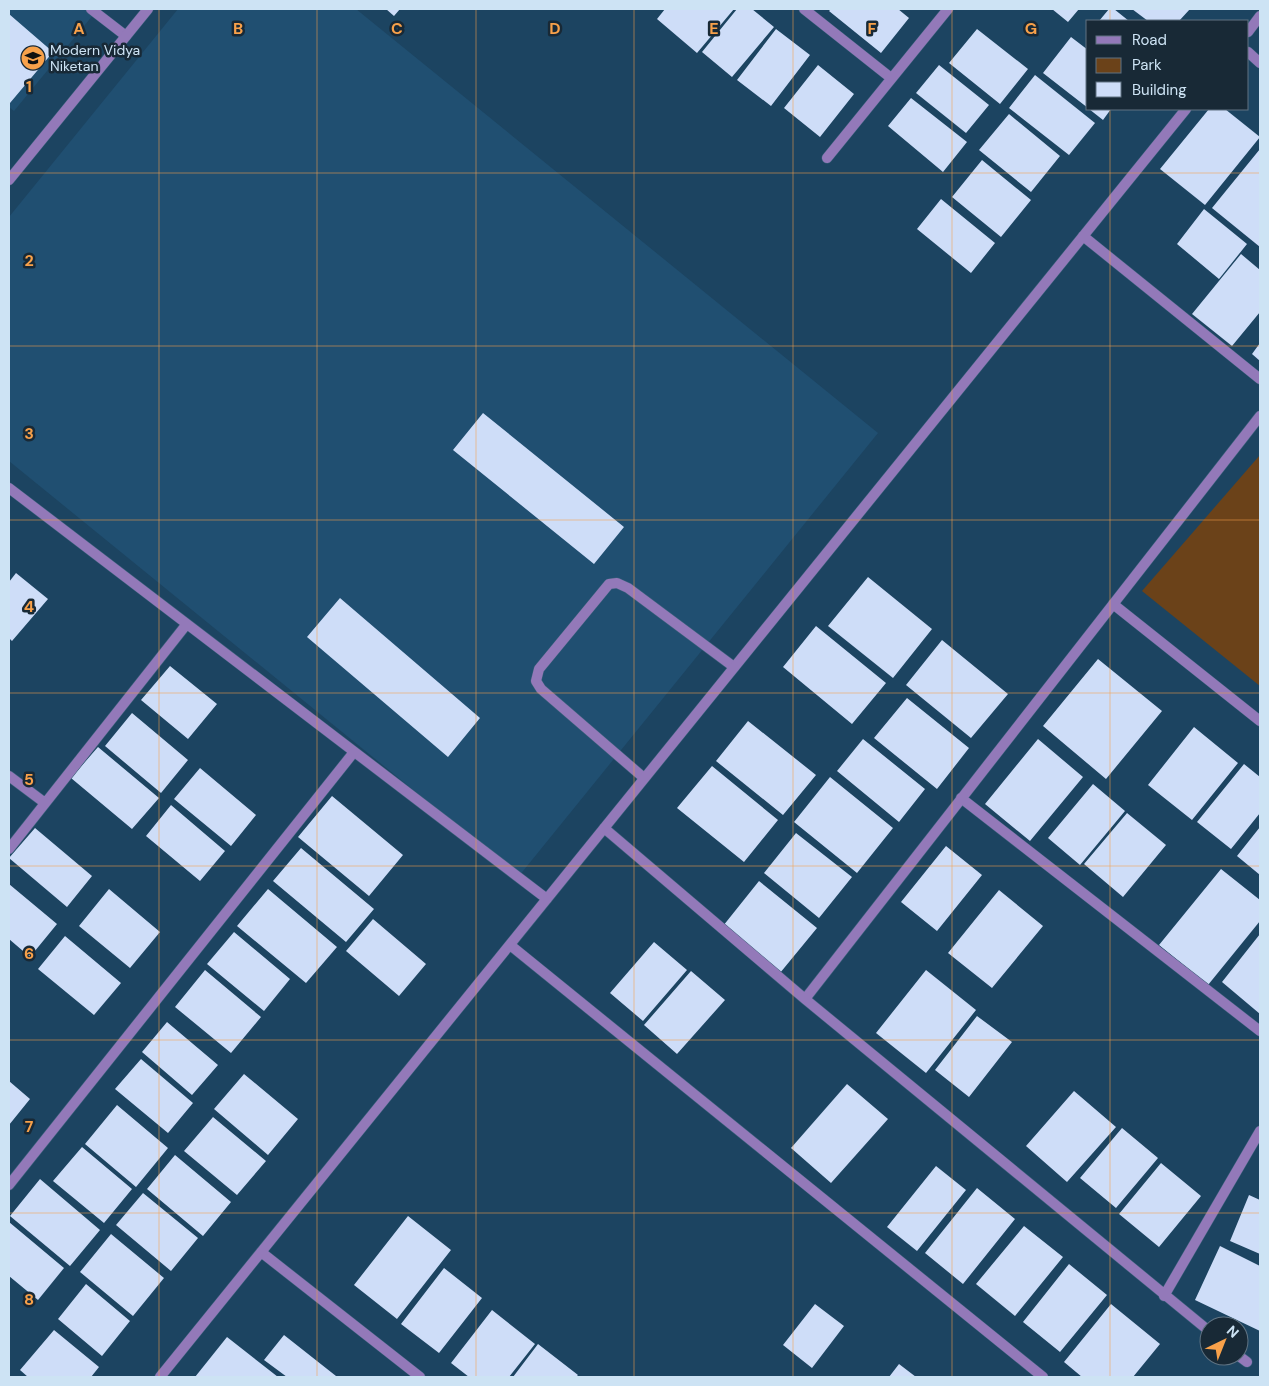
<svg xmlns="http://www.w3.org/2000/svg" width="1269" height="1386" font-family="'DM Sans',sans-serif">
  <rect width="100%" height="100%" fill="#1c4461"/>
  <path fill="#204f71" d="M9 9H98L14 111 9 107Z
    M178 9H356L878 433 519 876 9 461V217Z"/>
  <path fill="#6b4219" d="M1260 455V686L1142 591Z"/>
  <path fill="#ceddf8" d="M386 9H400L394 16Z
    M665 9H734L697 53 657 19Z
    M737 9H752L774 27 732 77 702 52Z
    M831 9H898L909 18 881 53 829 11Z
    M1052 9H1079L1068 22Z
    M1109 9H1114L1129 21H1099Z
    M1132 9H1190L1179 21H1148Z
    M9 14 53 52 10 103 9 101Z
    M776 29 810 55 771 106 737 80Z
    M977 29 1028 69 1000 104 949 63Z
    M1071 37 1088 50V108L1043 73Z
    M818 65 854 94 820 137 784 108Z
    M939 65 989 105 966 133 916 93Z
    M1035 75 1095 123 1069 155 1009 108Z
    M911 98 967 142 943 172 888 126Z
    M1089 109H1111L1103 120Z
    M1209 109H1225L1260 137 1205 205 1160 169Z
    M1009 114 1060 156 1031 192 979 150Z
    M1260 149V247L1212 208Z
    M982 160 1031 200 1001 237 952 197Z
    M941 199 995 243 971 273 917 229Z
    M1204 209 1247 244 1219 279 1177 244Z
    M1241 254 1260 270V312L1232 346 1192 314Z
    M1260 343V361L1252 354Z
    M483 413 624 527 594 564 453 450Z
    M16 573 48 599 12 641 9 638V582Z
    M868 577 932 629 893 678 828 626Z
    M340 598 480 718 448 757 307 637Z
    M816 626 886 683 852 724 783 667Z
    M942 640 1008 694 971 738 906 685Z
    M1098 659 1162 711 1106 779 1043 726Z
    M170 666 217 704 188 739 141 700Z
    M907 698 969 748 937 789 874 738Z
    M132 713 188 760 161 793 105 746Z
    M748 721 816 775 783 815 716 761Z
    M1194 727 1238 763 1192 820 1148 785Z
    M863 739 925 789 899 822 837 771Z
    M1038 739 1083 777 1030 841 985 804Z
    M98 747 159 798 132 829 71 778Z
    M1244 764 1260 777V813L1231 849 1197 822Z
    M712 766 778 820 744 862 677 808Z
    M200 768 256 815 231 846 174 799Z
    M830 777 893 828 857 873 794 822Z
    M1093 784 1125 811 1080 865 1048 838Z
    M332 796 403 855 369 896 298 837Z
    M171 805 225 851 200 881 146 836Z
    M1127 813 1166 845 1123 897 1084 864Z
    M1260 827V875L1237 856Z
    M35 828 92 876 67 907 9 858Z
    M796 833 852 877 819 918 764 873Z
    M946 846 982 875 937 931 901 902Z
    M301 848 374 909 346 942 273 881Z
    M1221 869 1260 900V921L1208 985 1159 945Z
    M759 881 817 928 780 973 723 926Z
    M9 884 57 924 30 957 9 939Z
    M109 889 160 932 130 968 79 926Z
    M268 889 337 947 306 983 237 926Z
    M999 890 1043 926 992 988 948 953Z
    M373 919 426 964 399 996 346 951Z
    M234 932 290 979 264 1011 207 964Z
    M1260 934V1014L1222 982Z
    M65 936 121 983 94 1015 38 969Z
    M654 942 687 970 643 1021 610 993Z
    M205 970 261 1017 231 1053 175 1007Z
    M926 970 976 1010 926 1073 876 1033Z
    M691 971 725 1000 677 1054 644 1025Z
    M977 1016 1012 1042 969 1097 935 1070Z
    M167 1022 218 1065 192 1095 142 1052Z
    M141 1059 193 1103 168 1133 115 1089Z
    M244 1074 298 1119 268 1155 214 1109Z
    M9 1081 30 1099 9 1125Z
    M847 1084 888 1119 831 1183 791 1148Z
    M1074 1091 1116 1127 1067 1182 1026 1146Z
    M117 1105 168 1148 136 1187 85 1144Z
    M213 1117 266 1161 237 1195 184 1151Z
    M1122 1128 1158 1158 1116 1208 1080 1178Z
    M82 1147 132 1189 104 1223 53 1181Z
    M175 1155 231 1202 203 1236 147 1189Z
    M1161 1163 1201 1196 1159 1247 1119 1214Z
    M936 1166 966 1190 917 1251 887 1227Z
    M40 1179 100 1230 70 1266 10 1216Z
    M977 1188 1015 1219 963 1284 925 1253Z
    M143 1193 198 1238 171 1271 116 1225Z
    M1249 1195 1260 1200V1254L1230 1241Z
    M408 1216 451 1250 397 1319 354 1285Z
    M9 1222 64 1268 38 1300 9 1276Z
    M1024 1226 1063 1257 1015 1316 976 1284Z
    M111 1234 164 1278 133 1316 80 1272Z
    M1220 1246 1260 1266V1331L1195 1300Z
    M1069 1264 1107 1295 1060 1352 1023 1322Z
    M444 1268 482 1298 439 1353 401 1324Z
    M86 1284 130 1321 102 1356 58 1319Z
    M815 1304 844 1326 812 1368 783 1345Z
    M1111 1304 1160 1344 1133 1377H1082L1064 1362Z
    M492 1310 535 1344 509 1377H469L451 1363Z
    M54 1330 99 1367 91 1377H28L20 1370Z
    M284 1335 336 1376 335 1377H287L264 1360Z
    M227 1337 278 1377H195Z
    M538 1344 578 1375 576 1377H513Z
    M899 1364 916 1377H889Z"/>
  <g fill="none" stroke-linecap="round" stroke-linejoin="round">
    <defs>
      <path id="service" d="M91 9 126 36
        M644 778 541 689 536 681 539 669 609 584 617 583 628 588 734 667"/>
      <path id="minor" d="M804 9 891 78
        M1248 32 1260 16
        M1248 52 1260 63
        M827 158 948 9
        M9 180 148 9
        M1083 236 1260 379
        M9 488 547 899
        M1113 604 1260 721
        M9 776 45 803
        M961 798 1260 1031
        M604 828 805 999 1209 1331
        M9 849 186 625
        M510 945 1043 1377
        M805 999 1260 416
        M9 1185 354 752
        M261 1252 420 1377
        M1164 1296 1260 1131
        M1239 1356 1247 1362
        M160 1377 1186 109"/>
    </defs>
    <use href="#service" stroke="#3c617b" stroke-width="11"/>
    <use href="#minor" stroke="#3c617b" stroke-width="11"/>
    <use href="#service" stroke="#9379b9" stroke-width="10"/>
    <use href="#minor" stroke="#9379b9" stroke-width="10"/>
  </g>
  <path fill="none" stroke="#f8a14a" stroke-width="1" stroke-opacity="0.55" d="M159 9V1377M317 9V1377M476 9V1377M634 9V1377M793 9V1377M952 9V1377M1110 9V21M1110 109V1377M9 173H1260M9 346H1260M9 520H1260M9 693H1260M9 866H1260M9 1040H1260M9 1213H1260"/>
  <defs>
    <symbol id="school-disc" viewBox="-11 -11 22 22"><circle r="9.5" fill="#f8a14a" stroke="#182936"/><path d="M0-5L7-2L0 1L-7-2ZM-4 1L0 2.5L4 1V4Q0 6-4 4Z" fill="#111"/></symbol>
  </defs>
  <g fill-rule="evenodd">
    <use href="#school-disc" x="19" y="44" width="28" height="28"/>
  </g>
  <g text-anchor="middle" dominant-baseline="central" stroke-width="5" stroke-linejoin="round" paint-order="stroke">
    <g font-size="14" fill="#cde3f4" stroke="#182936" text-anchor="start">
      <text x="50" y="50">Modern Vidya<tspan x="50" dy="16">Niketan</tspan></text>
    </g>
  </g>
  <g font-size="16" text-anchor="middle" font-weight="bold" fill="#f8a14a" stroke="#182936" stroke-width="5" stroke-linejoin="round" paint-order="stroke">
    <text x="79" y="34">A</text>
    <text x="238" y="34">B</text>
    <text x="397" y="34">C</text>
    <text x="555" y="34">D</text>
    <text x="714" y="34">E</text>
    <text x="872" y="34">F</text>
    <text x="1031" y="34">G</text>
    <text x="29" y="92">1</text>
    <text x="29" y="266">2</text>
    <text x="29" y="439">3</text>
    <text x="29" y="612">4</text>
    <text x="29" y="785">5</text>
    <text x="29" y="959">6</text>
    <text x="29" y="1132">7</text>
    <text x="29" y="1305">8</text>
  </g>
  <rect width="1269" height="1386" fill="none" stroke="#cde3f4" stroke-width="20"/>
  <rect x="1086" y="20" width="162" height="90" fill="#182936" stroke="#607382"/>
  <rect x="1096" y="36" width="25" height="8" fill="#9379b9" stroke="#607382"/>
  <text x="1132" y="45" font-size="15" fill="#cde3f4">Road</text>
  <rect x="1096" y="58" width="25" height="15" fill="#6b4219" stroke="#607382"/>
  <text x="1132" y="70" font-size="15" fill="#cde3f4">Park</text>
  <rect x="1096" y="82" width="25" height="15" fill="#ceddf8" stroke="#607382"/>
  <text x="1132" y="95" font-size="15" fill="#cde3f4">Building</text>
  <g transform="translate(1224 1341) rotate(43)"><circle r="24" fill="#182936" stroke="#607382"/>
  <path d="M0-4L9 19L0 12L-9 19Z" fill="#f8a14a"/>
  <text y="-8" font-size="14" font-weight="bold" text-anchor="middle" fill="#cde3f4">N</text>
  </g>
</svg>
